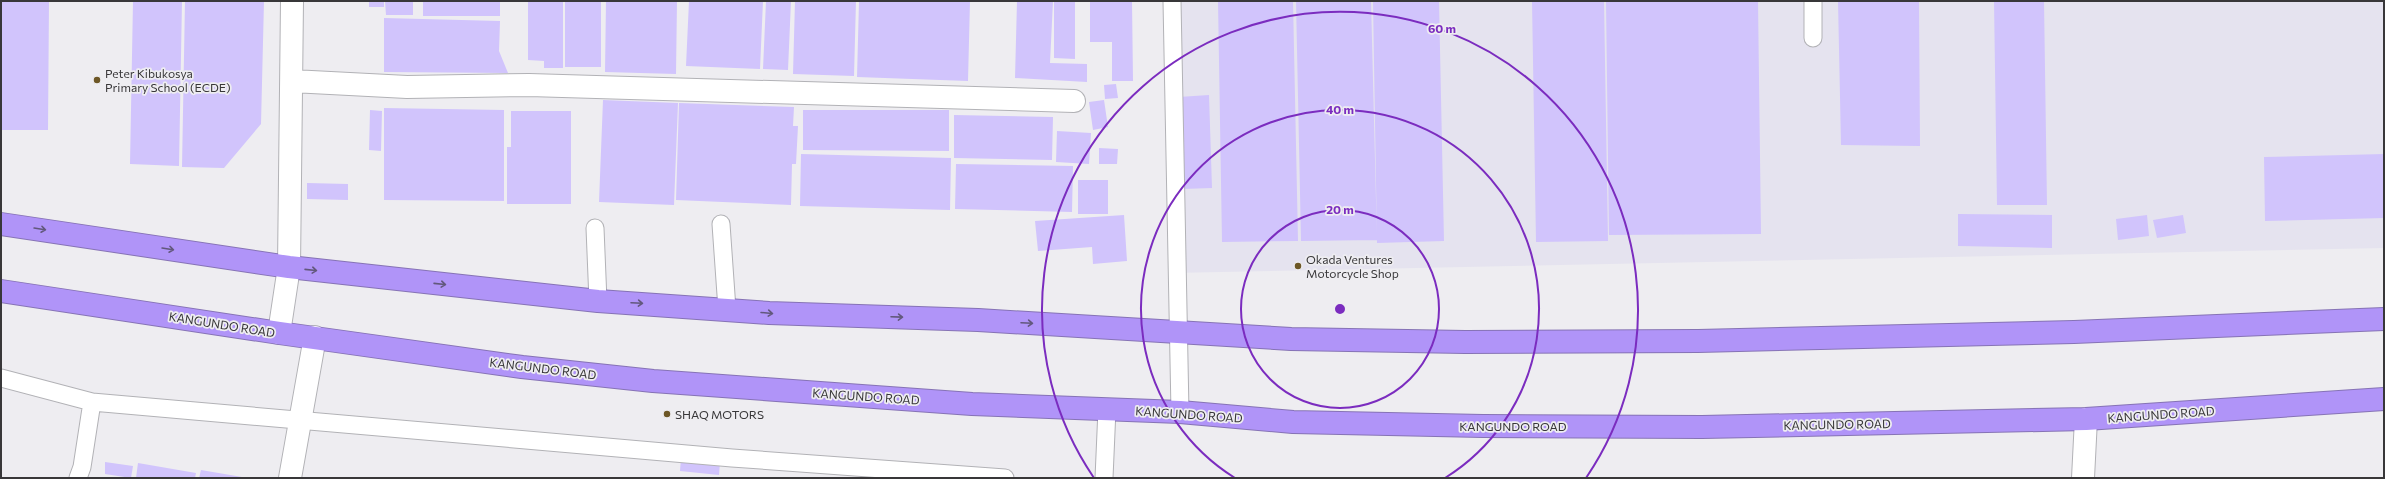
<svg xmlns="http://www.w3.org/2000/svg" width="2385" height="479" font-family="Commissioner,sans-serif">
  <rect width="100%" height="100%" fill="#eeedf1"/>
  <path fill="#e5e3ef" d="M1170 1H2384V248L1171 273Z"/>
  <path fill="#d1c4fc" d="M2 1H49L48 130H1Z
    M133 1H182L179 166 130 164Z
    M185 1H264L261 124 224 168 182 167Z
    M369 1H384V7H369Z
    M385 1H413V15H386Z
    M423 1H500V16H423Z
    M528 1H563V68H544V61L528 60Z
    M565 1H601V67H565Z
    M606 1H677L676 74 605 72Z
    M689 1H763L760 69 686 66Z
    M766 1H791L788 70 763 69Z
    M795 1H856L854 76 793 74Z
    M859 1H970L968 81 857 77Z
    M1017 1H1053L1050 63 1087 64V82L1015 78Z
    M1054 1H1075V59L1054 58Z
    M1090 1H1132L1133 81H1112V42H1090Z
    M1218 1H1293L1298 241 1222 242Z
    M1296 1H1371L1377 240 1301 241Z
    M1373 1H1439L1444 241 1377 243Z
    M1532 1H1604L1608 241 1536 242Z
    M1606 1H1758L1761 234 1609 235Z
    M1838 1H1919L1920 146 1841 145Z
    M1994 1H2044L2047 205H1997Z
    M384 18 500 21 499 51 508 73 384 72Z
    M1116 84 1118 98 1105 99 1104 85Z
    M1209 95 1212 188 1182 189 1179 97Z
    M603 100 678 103 674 205 599 202Z
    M1104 100 1108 127 1093 130 1089 102Z
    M679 103 794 107 793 126H798L796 164H792L791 205 676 200Z
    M384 108 504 110V201L384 200Z
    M370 110 382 111 381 151 369 150Z
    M803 110H949V151L803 150Z
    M511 111H571V204H507V147H511Z
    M954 115 1053 117 1052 160 954 158Z
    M1057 131 1091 133 1089 164 1056 162Z
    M1099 148 1118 149 1117 164H1099Z
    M801 154 951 158 950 210 800 206Z
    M2384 154V218L2265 221 2264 157Z
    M956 164 1073 166 1072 212 955 209Z
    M1078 180H1108V214H1078Z
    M307 183 348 184V200L307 199Z
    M1958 214 2052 215V248L1958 246Z
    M1124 215 1127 261 1093 264 1092 247 1038 251 1035 221Z
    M2147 215 2149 236 2118 240 2116 219Z
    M2183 215 2186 233 2157 238 2153 220Z
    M681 458 720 462 719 475 680 471Z
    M105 462 133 466 131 478 105 474Z
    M138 463 196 473 195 478H136Z
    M201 470 242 477V478H199Z"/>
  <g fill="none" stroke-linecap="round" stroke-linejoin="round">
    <defs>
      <path id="lane" d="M1172 1 1180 412
        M1813 1V38
        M721 224 727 309
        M595 228 598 301
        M1 378 92 402 732 458 1005 478
        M78 478 82 467 92 402
        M1104 478 1107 409"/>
      <path id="street" d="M292 81 407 87 529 85 1074 101
        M279 333 289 267 292 1
        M290 478 315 337"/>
      <path id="secondary" d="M2083 478 2086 419"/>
      <path id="highway" d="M1 224 289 267 598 301 769 313 978 320 1291 339 1465 342 1698 341 2074 332 2384 319
        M1 291 279 333 522 367 653 381 972 404 1180 412 1293 422 1483 426 1702 427 2086 419 2384 399"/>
    </defs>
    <use href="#lane" stroke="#b2b2b6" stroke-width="19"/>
    <use href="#street" stroke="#b2b2b6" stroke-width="24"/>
    <use href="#secondary" stroke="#b2b2b6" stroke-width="24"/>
    <use href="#highway" stroke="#8673b5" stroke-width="24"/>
    <use href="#lane" stroke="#fff" stroke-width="17"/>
    <use href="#street" stroke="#fff" stroke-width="22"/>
    <use href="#secondary" stroke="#fff" stroke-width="22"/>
    <use href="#highway" stroke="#b094f8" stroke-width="22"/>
  </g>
  <defs><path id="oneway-shaft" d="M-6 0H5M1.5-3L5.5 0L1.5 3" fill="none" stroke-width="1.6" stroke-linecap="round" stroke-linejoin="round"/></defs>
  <g stroke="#62587c">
    <use href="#oneway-shaft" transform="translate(40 229) rotate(9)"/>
    <use href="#oneway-shaft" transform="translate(168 249) rotate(9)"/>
    <use href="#oneway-shaft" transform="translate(311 270) rotate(6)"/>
    <use href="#oneway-shaft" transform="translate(440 284) rotate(6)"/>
    <use href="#oneway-shaft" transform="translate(637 303) rotate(3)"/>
    <use href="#oneway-shaft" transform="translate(767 313) rotate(5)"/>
    <use href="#oneway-shaft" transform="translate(897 317) rotate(2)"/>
    <use href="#oneway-shaft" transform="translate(1027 323) rotate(3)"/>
  </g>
  <g fill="none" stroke="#7b2cbf" stroke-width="2">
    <circle cx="1340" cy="309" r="99"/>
    <path d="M1235 478A199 199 0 1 1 1445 478"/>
    <path d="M1094 478A298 298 0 1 1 1586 478"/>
  </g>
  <g fill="#6d5726" stroke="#eeedf1" stroke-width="1.5">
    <circle cx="97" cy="80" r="4"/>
    <circle cx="1298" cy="266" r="4"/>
    <circle cx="667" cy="414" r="4"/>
  </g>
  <g text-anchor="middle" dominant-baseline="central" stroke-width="3.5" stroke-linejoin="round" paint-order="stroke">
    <g font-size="12" fill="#383739" stroke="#eeedf1" text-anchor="start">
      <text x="105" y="73">Peter Kibukosya<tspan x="105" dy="14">Primary School (ECDE)</tspan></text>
      <text x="1306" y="259">Okada Ventures<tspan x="1306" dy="14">Motorcycle Shop</tspan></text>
      <text x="675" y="414">SHAQ MOTORS</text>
    </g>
    <g font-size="12" fill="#383739" stroke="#eeedf1">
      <text transform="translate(222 324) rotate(9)">KANGUNDO ROAD</text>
      <text transform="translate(543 368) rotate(7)">KANGUNDO ROAD</text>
      <text transform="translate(866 396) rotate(4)">KANGUNDO ROAD</text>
      <text transform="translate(1189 414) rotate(4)">KANGUNDO ROAD</text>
      <text transform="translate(2161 414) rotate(-4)">KANGUNDO ROAD</text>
      <text transform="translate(1837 424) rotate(-1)">KANGUNDO ROAD</text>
      <text x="1513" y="426">KANGUNDO ROAD</text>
    </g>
  </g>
  <circle cx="1340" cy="309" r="6" fill="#7b2cbf" stroke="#eeedf1" stroke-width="2"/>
  <g font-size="12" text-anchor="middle" font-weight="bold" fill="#7b2cbf" stroke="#eeedf1" stroke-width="3.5" stroke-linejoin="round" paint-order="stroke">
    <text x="1442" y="33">60 m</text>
    <text x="1340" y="114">40 m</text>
    <text x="1340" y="214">20 m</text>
  </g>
  <rect width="2385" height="479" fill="none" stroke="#383739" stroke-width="4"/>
</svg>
